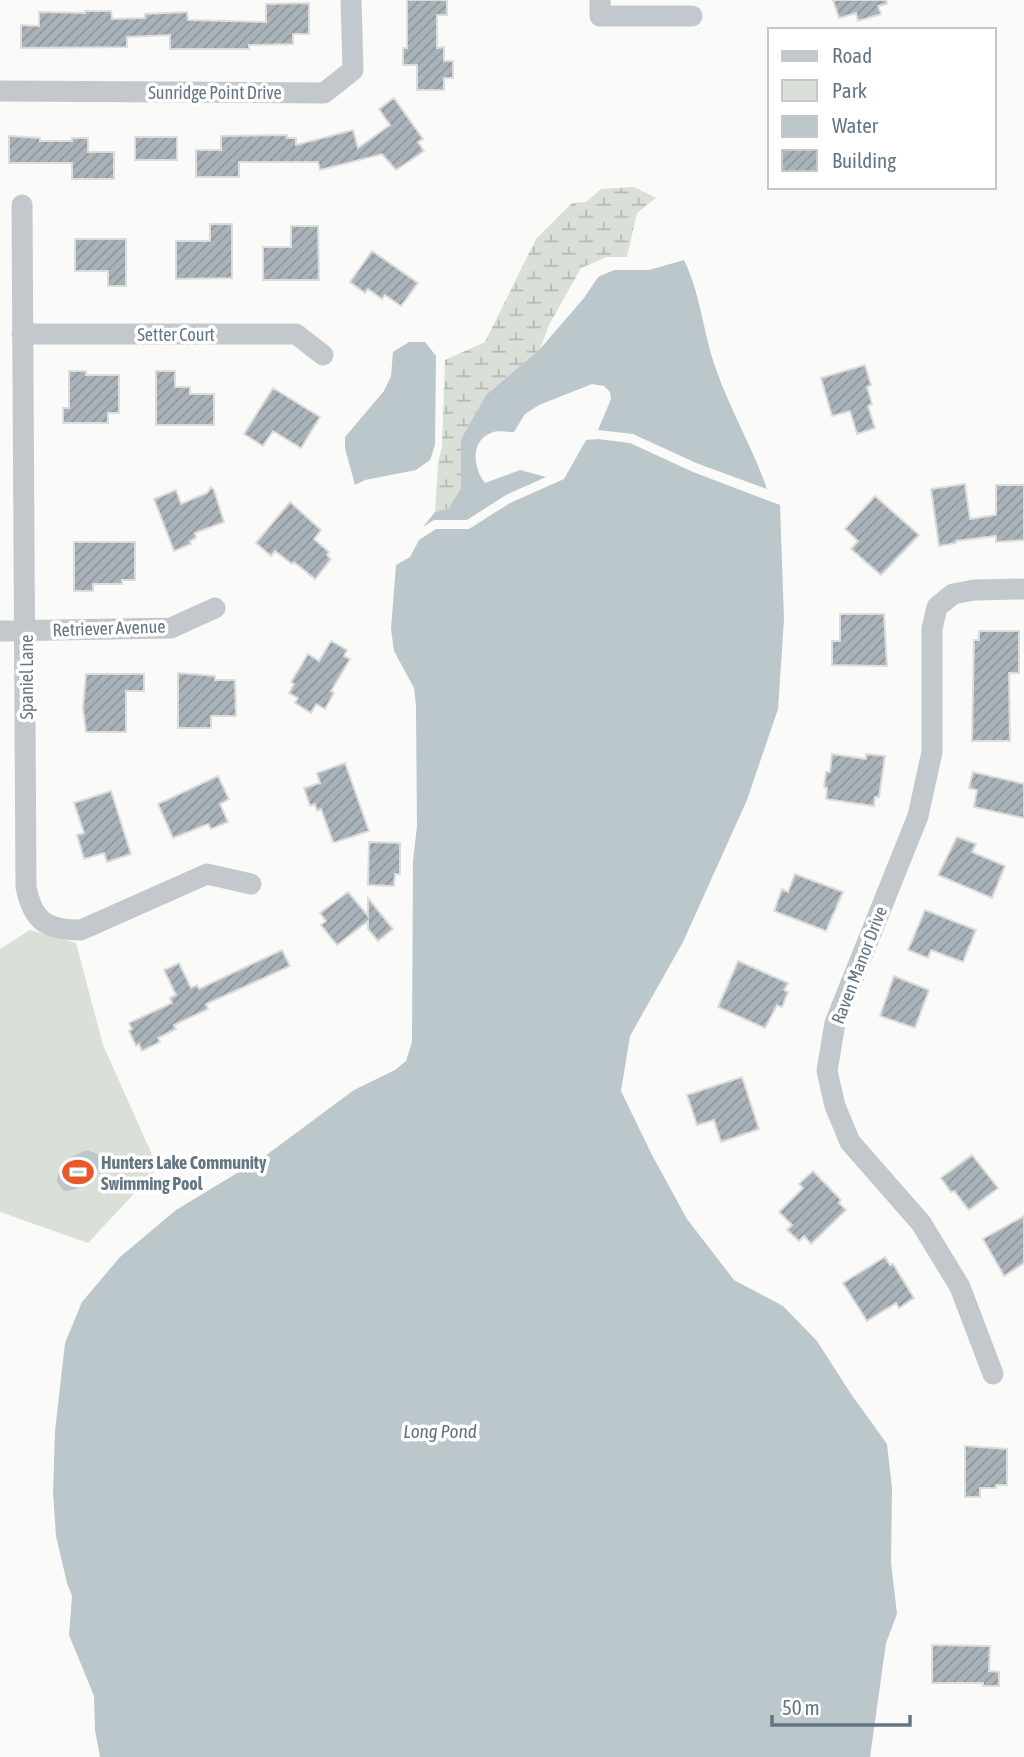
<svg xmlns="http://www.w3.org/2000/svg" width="1024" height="1757" font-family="'Asap Condensed',sans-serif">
  <defs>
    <pattern id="wetland-marsh" width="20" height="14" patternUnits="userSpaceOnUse" patternTransform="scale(1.75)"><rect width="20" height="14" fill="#dadfd7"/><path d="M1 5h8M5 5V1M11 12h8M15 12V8" fill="none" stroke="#b4b9b4"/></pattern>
    <pattern id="building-hatch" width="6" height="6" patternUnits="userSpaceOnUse" patternTransform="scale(1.75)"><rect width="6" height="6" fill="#aab3ba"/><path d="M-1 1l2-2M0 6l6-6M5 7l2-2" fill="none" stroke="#8e969d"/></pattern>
  </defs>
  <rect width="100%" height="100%" fill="#fafaf8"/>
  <path fill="url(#wetland-marsh)" d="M634 187 656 198 637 213 627 257H607L581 268 549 325 540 349 486 395 461 439V488L448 509 435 512 438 463 442 447 445 360 485 342 536 239 572 203 586 202 601 189Z"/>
  <path fill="#dadfd7" d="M30 930 76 943 103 1045 158 1168 88 1243 0 1212V949Z"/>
  <path fill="#bbc7cb" d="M684 260C701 295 703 333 716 369 730 410 753 448 767 489L696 463 633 434 598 430 611 399 610 392 604 386 592 384 539 405 525 414 514 432C507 432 498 430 491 433 470 441 473 468 485 483L520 470 546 477 506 495 467 520H434L423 527 435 512 448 509 461 488V439L486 395 540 349 584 298 598 277 614 270H649Z
    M409 342H425L436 356 435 445 430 460 416 470 365 480 355 485 345 448V437L384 391 391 376 393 352Z
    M598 439 630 443 693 472 780 505 784 619 778 709 747 800 683 942 630 1036 621 1091 652 1155 687 1219 734 1280 783 1306 817 1341 851 1394 887 1444 892 1488 891 1562 897 1614 886 1643 870 1757H100L95 1730 94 1696 69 1635 72 1596 67 1583 56 1536 53 1493 55 1431 65 1343 82 1302 120 1257 176 1210 265 1156 354 1090 395 1070 406 1061 412 1042 413 861 417 826 416 706 414 688 394 651 391 629 396 565 410 557 419 540 436 529H469L510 503 564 479 586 440Z
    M88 1150 99 1155C103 1176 84 1191 64 1191L57 1182C58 1163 72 1155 88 1150Z"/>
  <path fill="url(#building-hatch)" stroke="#dcdcda" stroke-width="2" d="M407 0H447V15H437V48L444 47V61H453V78H444V90H417V65H403V48H407Z
    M833 0H886L887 4 878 6 881 14 858 21 856 13 839 18Z
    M309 3V34H293V44L249 45V49H170V35L127 37V47L21 48V25L39 26V12L85 13V11H111L112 19 145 18V14L187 12 188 20 266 22V4Z
    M394 98 423 139 418 142 424 151 396 170 382 154 320 170 318 162H239V177H196V150H221V136L287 135V138H296V145L353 130 358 148 390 125 379 109Z
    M9 136 40 138V141H72V138H88V152H114V179H72V163H9Z
    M135 137H177V160H135Z
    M210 224H232V278L176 279V241H210Z
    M291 226H318L319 280H263V247H291Z
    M75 239H126V286H108V271H75Z
    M372 251 418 283 401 306 385 295 382 299 368 289 365 293 350 282Z
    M865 365 871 385 867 387 872 404 868 406 875 428 857 434 850 411 832 416 821 378Z
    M69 371H86V375H119V413H108V423H63V408H69Z
    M156 371H175V387H190V394H214V425H156Z
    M273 388 320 417 301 448 273 431 263 446 244 434Z
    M965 484 970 519 996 515V485H1024V540L996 542V536L956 541V543L939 546 931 489Z
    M211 487 214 490 224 522 195 533 196 538 190 541 191 544 174 551 154 499 176 490 181 504 207 493Z
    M875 496 919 535 881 575 851 549 858 541 845 529Z
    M290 502 321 530 314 539 329 552 327 555 331 559 315 579 294 562 292 564 275 551 271 556 256 543Z
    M74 542H135V580H122V584H93V591H74Z
    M840 614H884L887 666 832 665V641H840Z
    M979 631H1019V673H1009L1010 741H972L974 640H979Z
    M331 641 347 650 344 656 350 659 331 691 334 693 325 709 316 704 311 713 295 703 298 698 289 693 294 684 291 682 308 654 319 661Z
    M178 673 215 676V680H235L236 716H211V728H178Z
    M86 674H144V691H126V732H86L83 708Z
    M832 754 866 759V754L885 756 879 797H875L874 806 826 799 827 788 824 787 826 772H830Z
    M345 763 369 831 336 842H333L321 809 317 811 315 804 310 806 304 788 320 783 317 773Z
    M973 772 1024 784V818L974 807 977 790 969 788Z
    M218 776 229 799 220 804 228 822 211 829 208 824 173 838 158 804Z
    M111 791 131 854 107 862 104 853 84 859 77 835 84 833 74 803Z
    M957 837 976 844 972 852 1005 866 992 898 938 875Z
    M369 842 400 843V874H395L394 886 368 885Z
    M795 874 843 892 826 931 774 911 782 889 788 892Z
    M348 892 368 916V898L393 929 378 941 368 929V921L337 945 321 925 326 921 320 913Z
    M925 910 976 930 963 962 931 950 928 958 908 950Z
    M282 950 290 966 206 1004 208 1009 174 1025 176 1029 158 1038 160 1042 142 1051 139 1044 136 1046 129 1031 132 1029 129 1023 172 1003 170 998 176 995 164 970 179 963 191 988 197 985 199 989Z
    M738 961 788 983 784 990 788 992 782 1007 777 1005 765 1028 718 1007Z
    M894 976 929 990 915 1028 880 1016Z
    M742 1077 759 1129 721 1142 714 1120 697 1125 687 1095Z
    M972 1155 998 1188 969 1210 954 1191 951 1192 941 1178Z
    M813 1171 841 1200 839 1203 846 1210 811 1244 804 1236 799 1241 787 1230 792 1225 779 1212 803 1188 799 1184Z
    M1024 1216V1263L1004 1276 983 1239Z
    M885 1257 890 1265 893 1264 914 1298 899 1308 896 1303 867 1321 843 1283Z
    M965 1446 1007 1449V1485H996V1488H980V1497H965Z
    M932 1645 990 1646 989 1671 999 1672V1686H983V1683H932Z"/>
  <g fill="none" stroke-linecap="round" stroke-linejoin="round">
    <path stroke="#c3c8cc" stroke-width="21" d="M600 0V16H692
      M0 91 324 93 353 70 351 0
      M22 205 26 887C33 922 47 930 81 930L207 874 251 884
      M22 334H296L323 355
      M0 631 171 628 215 608
      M993 1374 960 1287 921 1223 850 1142 835 1106 827 1071 835 1023 918 816 932 752V629L937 607 953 594 974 590 1024 589"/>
  </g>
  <defs>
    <symbol id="stadium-bare" viewBox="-9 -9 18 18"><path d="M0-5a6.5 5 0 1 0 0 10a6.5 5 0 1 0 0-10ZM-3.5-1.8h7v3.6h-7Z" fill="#e8582a" stroke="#fff" stroke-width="2.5" paint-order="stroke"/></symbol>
  </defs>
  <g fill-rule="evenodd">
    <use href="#stadium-bare" x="56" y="1150" width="44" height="44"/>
  </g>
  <g text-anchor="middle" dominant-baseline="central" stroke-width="7" stroke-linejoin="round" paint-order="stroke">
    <g font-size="18" fill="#647684" stroke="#fff">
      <text x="215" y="92">Sunridge Point Drive</text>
      <text x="176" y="334">Setter Court</text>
      <text transform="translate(109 628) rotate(-2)">Retriever Avenue</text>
      <text transform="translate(26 677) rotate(-90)">Spaniel Lane</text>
      <text transform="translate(859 965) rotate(-69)">Raven Manor Drive</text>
    </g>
    <g font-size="18" font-weight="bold" fill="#647684" stroke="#fff" text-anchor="start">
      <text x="101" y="1162">Hunters Lake Community<tspan x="101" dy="21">Swimming Pool</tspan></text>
    </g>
    <g font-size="19" font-style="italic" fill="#5f757d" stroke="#fff">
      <text x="440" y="1431">Long Pond</text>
    </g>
  </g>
  <rect x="768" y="28" width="228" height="161" fill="#ffffff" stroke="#c1c8ce" stroke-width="2"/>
  <rect x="782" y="51" width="35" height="10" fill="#c3c8cc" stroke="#c1c8ce" stroke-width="2"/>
  <text x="832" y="63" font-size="21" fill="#647684">Road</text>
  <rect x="782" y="80" width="35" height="21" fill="#dadfd7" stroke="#c1c8ce" stroke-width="2"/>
  <text x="832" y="98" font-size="21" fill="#647684">Park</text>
  <rect x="782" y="116" width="35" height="21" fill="#bbc7cb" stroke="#c1c8ce" stroke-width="2"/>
  <text x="832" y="133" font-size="21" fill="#647684">Water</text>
  <rect x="782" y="150" width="35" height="21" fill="url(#building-hatch)" stroke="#c1c8ce" stroke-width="2"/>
  <text x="832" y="168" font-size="21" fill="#647684">Building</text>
  <path d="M772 1715v10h138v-10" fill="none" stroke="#647684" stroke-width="3.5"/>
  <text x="782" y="1715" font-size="21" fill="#647684" stroke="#ffffff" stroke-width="5" paint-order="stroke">50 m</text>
</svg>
